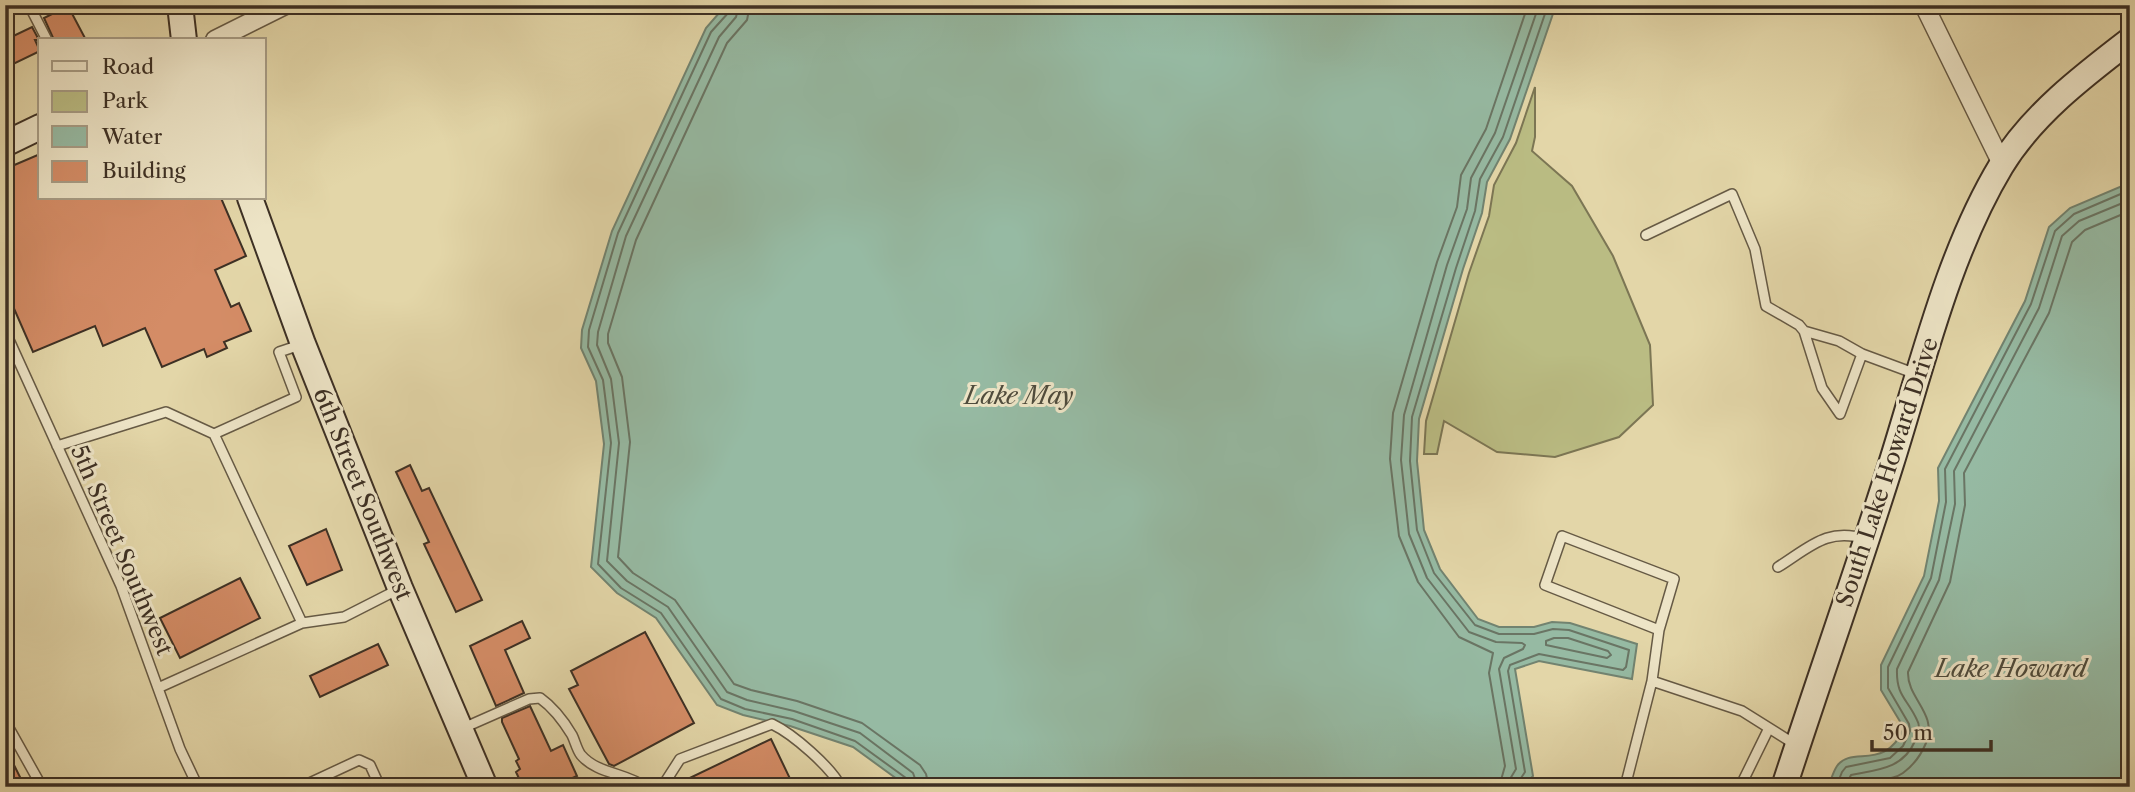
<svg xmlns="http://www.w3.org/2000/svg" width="2135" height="792" font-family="'Libre Caslon Text',serif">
  <rect width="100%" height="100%" fill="#e3d6a8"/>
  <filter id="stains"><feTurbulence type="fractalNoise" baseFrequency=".00286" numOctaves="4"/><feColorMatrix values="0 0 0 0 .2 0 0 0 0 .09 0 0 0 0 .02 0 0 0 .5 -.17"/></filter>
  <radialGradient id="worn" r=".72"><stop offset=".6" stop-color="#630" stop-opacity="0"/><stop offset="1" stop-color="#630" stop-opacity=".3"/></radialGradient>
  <path fill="#babc83" stroke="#7c7654" stroke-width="2" d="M1535 87V137L1532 151 1572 186 1613 256 1650 345 1653 405 1619 437 1555 457 1497 452 1444 421 1437 454H1424L1426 421 1469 273 1489 216 1494 185 1516 143Z"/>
  <path fill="#96baa3" stroke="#728370" stroke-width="2" d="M726 5H1556L1510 139 1487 182 1482 213 1463 269 1419 419 1417 461 1424 530 1440 569 1478 619 1499 627H1534L1552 622 1570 623 1637 644 1632 679 1539 661 1515 669 1533 776 1523 787H908L853 747 790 726 743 715 717 705 656 618 617 593 591 567 604 444 596 381 581 348 582 330 612 231 706 28Z
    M2130 174V787H1828C1831 780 1833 772 1837 766 1852 745 1885 772 1904 728L1881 690V665L1924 576 1939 501 1938 468 2025 301 2049 227 2070 208 2127 184Z"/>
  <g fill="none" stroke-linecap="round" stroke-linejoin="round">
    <path stroke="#6a7564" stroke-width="2" d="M731 5 729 12 711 32 618 233 589 330 588 347 603 380 611 443 598 564 621 588 661 613 721 699 745 709 792 719 855 741 906 778 909 787
      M739 5 736 17 719 37 626 236 598 332 597 345 611 379 619 443 607 561 627 581 668 607 727 692 747 700 794 711 860 733 913 773 918 787
      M750 5 747 20 727 43 636 240 608 334V343L622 377 630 442 618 557 633 573 675 600 734 684 751 690 797 701 862 723 920 765 926 774 929 787
      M1554 638H1568L1608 651 1611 655 1607 658 1546 645V641Z
      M1499 787 1505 766 1489 673 1493 653 1459 637 1418 582 1399 536 1390 459 1393 413 1437 262 1457 207 1461 175 1486 129 1528 5
      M1509 787 1510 779 1516 769 1499 669 1504 658 1523 649 1525 645 1522 643 1496 642 1469 632 1427 578 1409 534 1401 460 1404 415 1447 265 1467 209 1471 178 1495 133 1539 5
      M1518 787 1519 781 1525 772 1508 671 1510 665 1539 654 1623 670 1626 667 1629 650 1569 630 1553 629 1534 634H1499L1475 625 1434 573 1417 530 1410 461 1412 417 1456 268 1475 211 1480 179 1503 137 1548 5
      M1836 787 1842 772 1846 767 1890 758 1903 746 1910 731 1909 724 1888 688V667L1931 578 1946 502 1945 469 2031 304 2055 231 2074 214 2130 190
      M1845 787 1851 775C1877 770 1903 769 1915 741 1918 733 1921 727 1917 720 1907 698 1896 696 1897 669L1939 580 1955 504 1954 471 2039 308 2062 236 2079 221 2130 200
      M1856 787C1869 778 1889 783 1903 773 1914 765 1921 755 1926 743 1938 713 1907 699 1908 672L1950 582 1965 505 1964 473 2049 313 2072 242 2085 230 2130 211"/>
  </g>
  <path fill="#d48c66" stroke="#3d3024" stroke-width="2" d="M68 6 86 40H54L44 18Z
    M32 27 39 40H35L40 51 5 68V40Z
    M40 154V198H221L246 256 215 270 231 307 239 303 251 331 224 342 227 348 207 357 204 349 162 367 145 328 103 346 95 326 33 352 5 288V169Z
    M410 465 422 491 429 488 482 600 456 612 424 544 429 542 396 472Z
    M326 529 342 570 307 585 289 546Z
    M240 578 260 618 180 658 160 618Z
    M522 621 530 638 505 650 524 693 496 706 470 646Z
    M645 632 694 723 614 766 609 764 569 689 578 685 571 671Z
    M378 644 388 665 320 697 310 676Z
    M530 706 551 751 563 745 577 776 552 787H523L516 772 520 769 516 761 519 759 502 722V718Z
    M771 739 794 787H671Z
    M5 747 23 783 16 787H5Z"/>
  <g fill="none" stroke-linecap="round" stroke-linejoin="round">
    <defs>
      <path id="lane" d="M29 5 47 40
        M1646 235 1732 194 1755 249 1766 306 1799 325 1804 331 1839 341 1862 354 1916 374
        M5 331 121 586 180 749 198 787
        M1804 331 1822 388 1840 414 1862 354
        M214 434 296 397 279 352 300 345
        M57 446 166 412 214 434 302 623 158 688
        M1778 567C1810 547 1827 527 1866 539
        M302 623 344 617 399 589
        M1652 681 1659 630 1545 585 1562 536 1674 579 1659 630
        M5 721 42 787
        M461 729 529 699 540 698C554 708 563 720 572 735 575 741 577 750 581 755 597 774 627 773 645 787
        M1626 783 1652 681 1742 711 1796 745
        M301 787 359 760 370 765 380 787
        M662 787 680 759 772 724C793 734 831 767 841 787
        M1740 787 1769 728"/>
      <path id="street" d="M1924 5 2002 164
        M215 40 285 5"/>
      <path id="secondary" d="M180 5 184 40
        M5 144 40 127
        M250 198 303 344 400 588 485 787
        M1784 787C1819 679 1857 572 1891 464 1922 366 1948 254 2001 166 2032 115 2083 76 2130 40"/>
    </defs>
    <use href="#lane" stroke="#665a45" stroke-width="12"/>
    <use href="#street" stroke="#665a45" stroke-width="21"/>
    <use href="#secondary" stroke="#3d3024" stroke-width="28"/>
    <use href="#lane" stroke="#ede4c6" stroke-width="9"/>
    <use href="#street" stroke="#ede4c6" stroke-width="18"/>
    <use href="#secondary" stroke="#ede4c6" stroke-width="24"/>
  </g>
  <g text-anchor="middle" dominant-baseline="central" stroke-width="6" stroke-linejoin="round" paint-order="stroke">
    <g font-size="23" fill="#3d3024" stroke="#ede4c6">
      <text transform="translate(1887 472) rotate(-72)">South Lake Howard Drive</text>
      <text transform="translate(363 494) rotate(68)">6th Street Southwest</text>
      <text transform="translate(122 550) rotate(67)">5th Street Southwest</text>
    </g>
    <g font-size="24" font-style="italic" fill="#4f4c3d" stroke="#ede4c6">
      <text x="1019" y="395">Lake May</text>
      <text x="2011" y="668">Lake Howard</text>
    </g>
  </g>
  <rect width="2135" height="792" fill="none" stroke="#e3d6a8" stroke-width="28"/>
  <rect x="7" y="7" width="2121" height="778" fill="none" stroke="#3d3024" stroke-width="3.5"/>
  <rect x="14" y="14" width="2107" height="764" fill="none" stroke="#3d3024" stroke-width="2"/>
  <rect x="38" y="38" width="228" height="161" fill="#ede4c6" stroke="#a79c85" stroke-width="2"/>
  <rect x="52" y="61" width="35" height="10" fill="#ede4c6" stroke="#a79c85" stroke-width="2"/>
  <text x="102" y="74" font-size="21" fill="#3d3024">Road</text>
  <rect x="52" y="91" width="35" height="21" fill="#babc83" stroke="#a79c85" stroke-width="2"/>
  <text x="102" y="108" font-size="21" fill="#3d3024">Park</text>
  <rect x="52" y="126" width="35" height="21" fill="#96baa3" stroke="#a79c85" stroke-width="2"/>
  <text x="102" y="144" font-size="21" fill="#3d3024">Water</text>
  <rect x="52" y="161" width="35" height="21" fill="#d48c66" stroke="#a79c85" stroke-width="2"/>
  <text x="102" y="178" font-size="21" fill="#3d3024">Building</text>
  <path d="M1872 740v10h119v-10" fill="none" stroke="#3d3024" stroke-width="3.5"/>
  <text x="1883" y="740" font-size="21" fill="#3d3024" stroke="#ede4c6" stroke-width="5" paint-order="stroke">50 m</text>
  <rect width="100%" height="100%" filter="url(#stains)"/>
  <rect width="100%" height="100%" fill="url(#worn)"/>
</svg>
